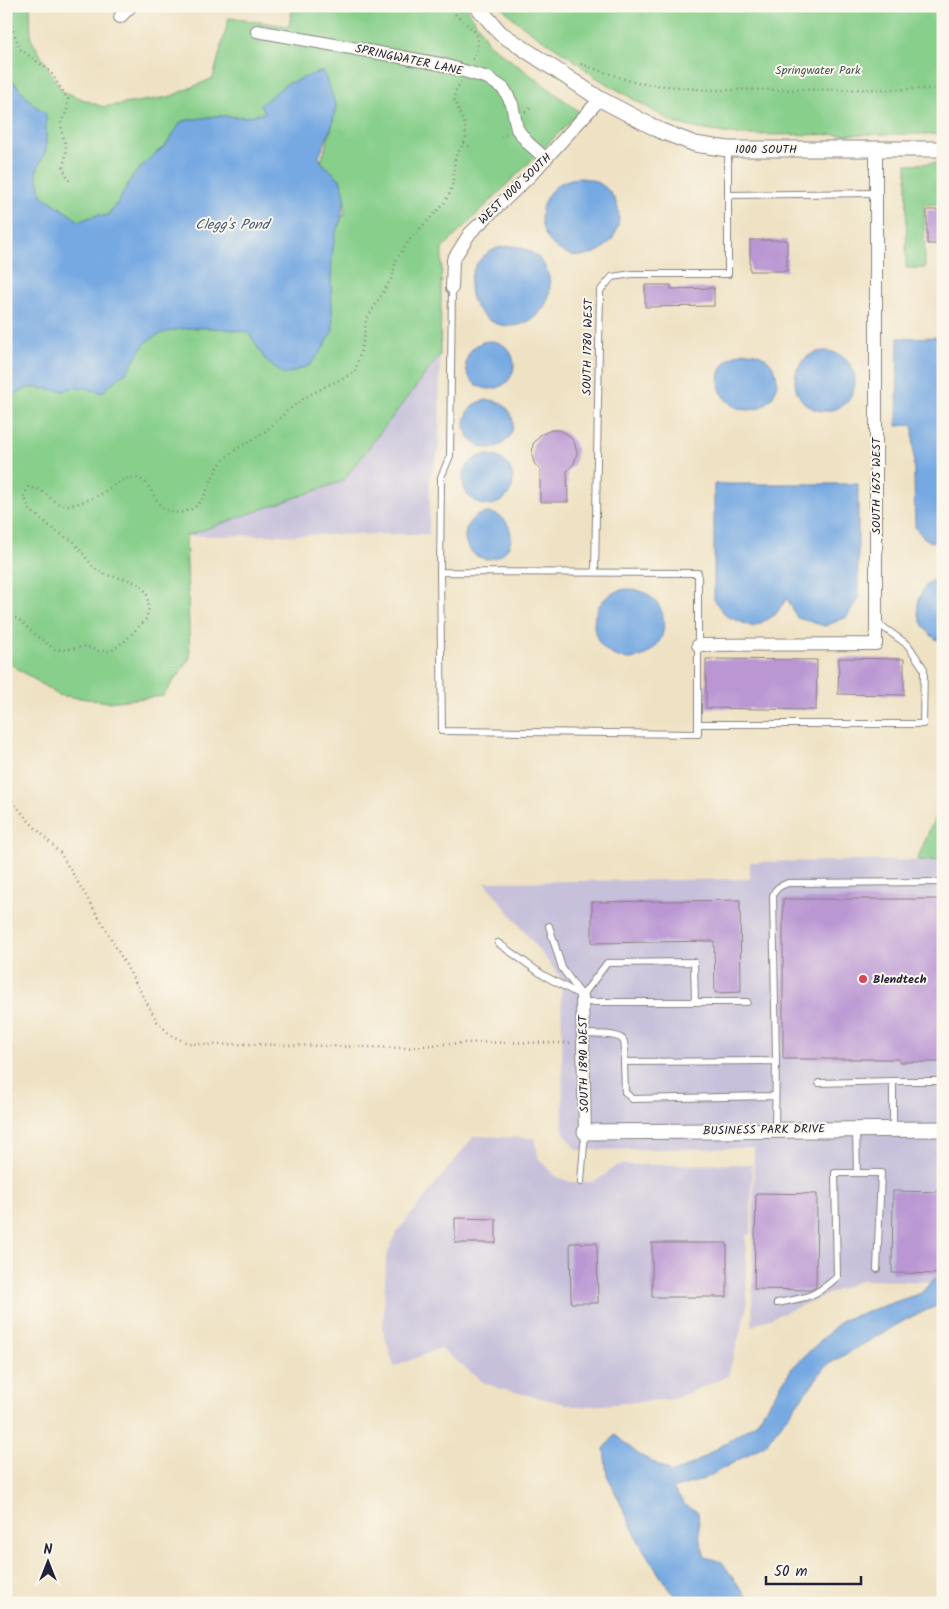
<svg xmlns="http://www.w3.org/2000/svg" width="949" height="1609" font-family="Kalam,sans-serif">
  <rect width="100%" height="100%" fill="#fbf7ec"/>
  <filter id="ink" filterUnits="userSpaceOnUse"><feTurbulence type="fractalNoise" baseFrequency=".02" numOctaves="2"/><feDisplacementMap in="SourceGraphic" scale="10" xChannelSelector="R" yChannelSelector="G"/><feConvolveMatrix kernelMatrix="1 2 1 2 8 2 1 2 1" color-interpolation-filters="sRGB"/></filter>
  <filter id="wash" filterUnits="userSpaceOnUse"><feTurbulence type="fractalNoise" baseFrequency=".0096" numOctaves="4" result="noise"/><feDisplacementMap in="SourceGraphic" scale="20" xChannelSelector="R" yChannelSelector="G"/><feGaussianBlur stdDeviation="1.12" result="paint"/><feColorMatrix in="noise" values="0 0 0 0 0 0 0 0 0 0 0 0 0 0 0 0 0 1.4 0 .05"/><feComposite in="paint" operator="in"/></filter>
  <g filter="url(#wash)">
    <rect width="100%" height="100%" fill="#efe2c4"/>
    <path fill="#c6c0da" d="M440 355 439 450 430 477 429 534 186 536 343 481Z
      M943 860V1282L862 1280 752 1326 754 1148 576 1150 563 1131 561 978 485 882 750 879V862Z
      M474 1136 534 1138 539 1159 555 1176 570 1182H592L605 1175 617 1165 752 1164 751 1234 746 1235 747 1307 728 1376 674 1399 578 1407 498 1388 483 1382 440 1348 394 1367 383 1330 386 1257 396 1233Z"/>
    <path fill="#87cf8b" stroke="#547863" d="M6 6H30L31 39 62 91 103 107 169 97 213 78 229 18 289 26 293 6H466L489 44 580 112 442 249 440 355 343 481 186 536 190 658 163 696 108 702 58 695 6 661V272L345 215C345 184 344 182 321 162L332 126 336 106 323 72 266 113 245 117 216 116 182 121 166 145 149 159 132 177 119 201 106 216 98 215 78 221 42 195 36 172 46 150 45 114 33 104 6 73Z
      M501 6H943V134L737 135 699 129 674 123 592 75C564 48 526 35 501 6Z
      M943 163 940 204 924 205 925 268H906L907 164Z
      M943 797V860H917Z"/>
    <path fill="#76a9e2" stroke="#4c668e" d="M323 71 336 106 332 126 319 156 321 162 340 179 345 195 341 220 335 235 332 257 331 283 333 330 323 349 310 365 284 375 266 361 249 333C222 327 175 323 151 339 140 346 136 360 128 370 120 378 109 384 102 393 90 389 76 384 65 391 38 389 24 379 6 407V73L33 104 46 114V150L36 172 42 195 79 221 98 215 107 216 119 201 132 177 149 159 166 145 182 121 216 116 245 117 265 113 260 105 286 84Z
      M541 217a39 39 0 1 1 78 0a39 39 0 1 1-78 0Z
      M470 286a40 40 0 1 1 80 0a40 40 0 1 1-80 0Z
      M943 337V541L931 542 922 536 915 527 913 425 897 426 898 338Z
      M466 365a24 24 0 1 1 48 0a24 24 0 1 1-48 0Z
      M795 381a30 30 0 1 1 60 0a30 30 0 1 1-60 0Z
      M719 381a29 29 0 1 1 58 0a29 29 0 1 1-58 0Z
      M465 424a24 24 0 1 1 48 0a24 24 0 1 1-48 0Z
      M463 480a25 25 0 1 1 50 0a25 25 0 1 1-50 0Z
      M714 484H858V599L847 617 825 626 797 618 787 598 775 615 753 627 726 616 714 600Z
      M465 536a23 23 0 1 1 46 0a23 23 0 1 1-46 0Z
      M943 574V643C911 628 908 588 943 574Z
      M594 624a35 35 0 1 1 70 0a35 35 0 1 1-70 0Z
      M935 1278H943V1303L907 1319 827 1365 765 1445 704 1479 673 1489 685 1505 698 1512 700 1540 705 1557 722 1562 743 1592 754 1603H680L662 1579 640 1544 607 1475 604 1449 615 1435 638 1454 668 1470 669 1475 696 1462 756 1423 792 1368 842 1320 921 1293Z"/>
    <g id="blocks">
      <path fill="#ba96d3" d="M927 210H943V244H927Z
        M750 240H787V271H750Z
        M645 285H671V289L714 288V306L645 307Z
        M551 430H559L567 434 574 442 577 452 574 464 567 471 568 502H540V470L534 463 532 454 533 444 540 435Z
        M839 658 904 659V695L838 694Z
        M706 659 817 660 816 710 706 708Z
        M783 899H943V1062H899V1059H783Z
        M740 900 741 992 715 993 714 941 592 943V902Z
        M893 1191 943 1192V1274L892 1273Z
        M756 1193 817 1194 816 1287 810 1290 754 1289Z
        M455 1218 496 1219V1243H455Z
        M570 1243H597L598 1303H571Z
        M652 1243H727V1297H652Z"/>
    </g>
  </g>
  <g filter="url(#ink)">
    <use href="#blocks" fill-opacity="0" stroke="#888280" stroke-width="1"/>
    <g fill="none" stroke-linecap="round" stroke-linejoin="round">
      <defs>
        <path id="service" d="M728 195 876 193
          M440 572 698 573V734L442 731Z
          M440 572 441 477 450 456 452 288
          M595 572 600 291 612 277 632 274H728V150
          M698 724H923L924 669 908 645 876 622
          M549 926 562 968 580 993
          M498 943 543 975 582 996
          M582 996 607 963 694 962 695 1002
          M583 1002H747
          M583 1034C593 1035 621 1032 624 1042 626 1048 624 1057 624 1062
          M776 1061 773 896C775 888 780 886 788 883L943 882
          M893 1081H943
          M819 1083 893 1081V1129
          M775 1130 776 1061 624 1062 625 1092 632 1099 775 1096
          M856 1131 857 1173H881L877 1269
          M581 1182 585 1132
          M777 1303C806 1298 815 1297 837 1277L835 1173H857"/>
        <path id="minor" d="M120 17 131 6
          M257 31 440 64 488 78 504 89 512 104 517 129 528 143 546 159
          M452 288 453 260 470 233 530 176 600 99
          M698 645 876 644V149
          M582 996 585 1132"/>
        <path id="tertiary" d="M477 6 500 33 600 99 661 131 695 144 728 149H943
          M585 1132 943 1129"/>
      </defs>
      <use href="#service" stroke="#888280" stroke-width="8"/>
      <use href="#minor" stroke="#888280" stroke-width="14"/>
      <use href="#tertiary" stroke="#888280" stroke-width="17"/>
      <path stroke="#888280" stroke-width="2.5" stroke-dasharray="1 4" stroke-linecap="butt" d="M10 6 11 25 20 49 50 71 68 99 67 111 61 122 62 134 66 144V154L63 168 70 182
        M449 6C465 31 489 26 472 61
        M581 64 636 83 705 90 943 89
        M525 112 532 107
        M501 137 507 134
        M464 143 470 147
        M6 614 18 619 38 637 54 649 64 650 86 646 97 651H111L126 640 146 619 149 608 147 594 141 585 129 580 106 575 94 568 74 542 57 532 30 510 24 496 28 487C31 488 36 488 39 490 50 494 53 506 68 505 76 505 90 499 97 496 109 490 121 477 134 478 157 478 150 517 183 512 208 507 207 480 221 463 231 450 250 442 264 432 274 425 282 415 292 407 311 392 334 383 355 372L364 338 366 320 392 278 396 260 411 238 443 205 450 193 453 181 455 157 466 139 465 125 454 99 455 92 461 82
        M6 793 27 819 60 853 103 924 158 1023 172 1036 188 1043 208 1045 247 1044 408 1048C461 1040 516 1043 570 1043"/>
      <use href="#service" stroke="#fff" stroke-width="6"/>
      <use href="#minor" stroke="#fff" stroke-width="12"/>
      <use href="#tertiary" stroke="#fff" stroke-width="15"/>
    </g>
  </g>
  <circle fill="#d1495b" stroke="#fbf7ec" stroke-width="2" cx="863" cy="979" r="5"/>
  <g text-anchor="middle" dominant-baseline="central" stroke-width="4" stroke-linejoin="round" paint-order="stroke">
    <g font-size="12" fill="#22223b" stroke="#fbf7ec">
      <text transform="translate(409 60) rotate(12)">SPRINGWATER LANE</text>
      <text x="766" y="149">1000 SOUTH</text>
      <text transform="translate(515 189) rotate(-44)">WEST 1000 SOUTH</text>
      <text transform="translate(588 347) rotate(-89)">SOUTH 1780 WEST</text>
      <text transform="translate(876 486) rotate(-90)">SOUTH 1675 WEST</text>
      <text transform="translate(584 1064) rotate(-91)">SOUTH 1890 WEST</text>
      <text transform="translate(764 1130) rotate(-1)">BUSINESS PARK DRIVE</text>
    </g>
    <g font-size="12" fill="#405653" stroke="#fbf7ec">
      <text x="818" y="70">Springwater Park</text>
    </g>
    <g font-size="12" font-weight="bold" fill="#22223b" stroke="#fbf7ec" text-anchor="start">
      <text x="873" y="979">Blendtech</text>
    </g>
    <g font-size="14" font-style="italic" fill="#44587e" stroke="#fbf7ec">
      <text x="232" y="225">Clegg's Pond</text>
    </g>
  </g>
  <rect width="949" height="1609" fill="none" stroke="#fbf7ec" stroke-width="25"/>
  <g transform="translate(48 1562)" stroke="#fbf7ec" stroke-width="4" paint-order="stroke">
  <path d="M0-4L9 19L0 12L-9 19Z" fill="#22223b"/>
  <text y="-8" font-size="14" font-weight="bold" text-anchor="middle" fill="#22223b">N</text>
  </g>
  <path d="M766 1576v8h95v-8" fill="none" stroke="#22223b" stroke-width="2.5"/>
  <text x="774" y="1576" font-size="15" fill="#22223b" stroke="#fbf7ec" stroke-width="4" paint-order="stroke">50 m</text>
</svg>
